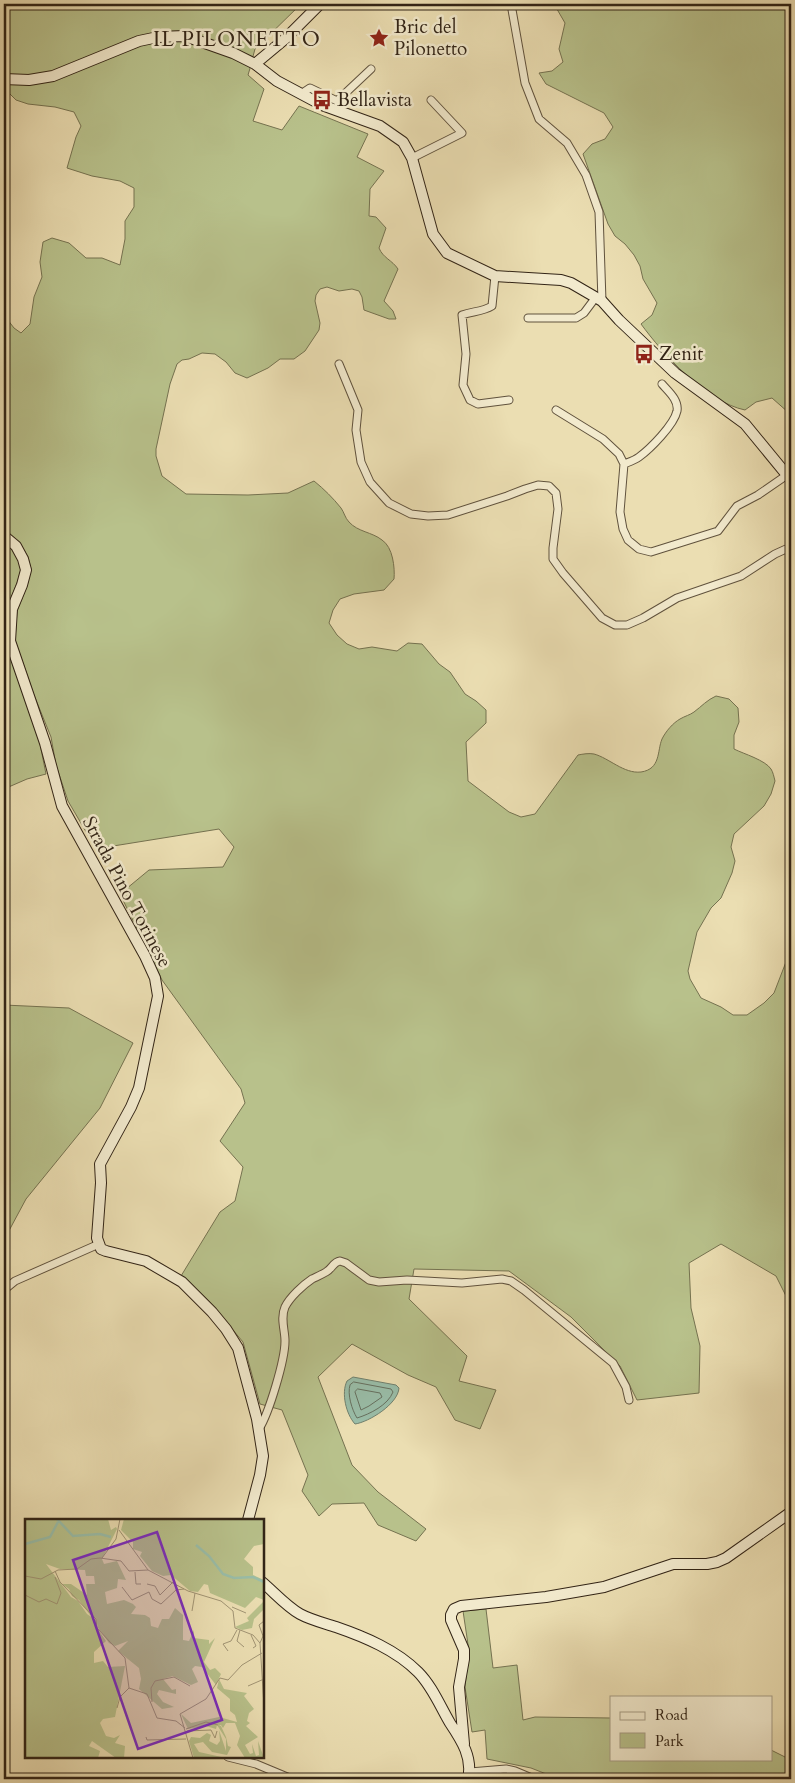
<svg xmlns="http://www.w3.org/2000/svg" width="795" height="1783" font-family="Cardo,serif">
  <rect width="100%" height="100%" fill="#ebdeb2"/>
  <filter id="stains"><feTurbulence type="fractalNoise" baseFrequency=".004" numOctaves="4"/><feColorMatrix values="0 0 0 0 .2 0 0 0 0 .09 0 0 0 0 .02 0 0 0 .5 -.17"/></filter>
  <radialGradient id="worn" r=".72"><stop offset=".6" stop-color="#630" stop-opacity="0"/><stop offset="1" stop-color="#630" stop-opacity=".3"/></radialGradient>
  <path fill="#b8c18b" stroke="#757250" d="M4 4H301L255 49 252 60 170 33 52 72 4 80Z
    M554 4H791V417L789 413 772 398 756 402 745 410C706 402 663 354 641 324L652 315 657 303 643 279 640 266 634 255 625 244 615 236 608 224 583 154 592 144 605 139 613 127 604 113 546 84 539 73 552 71 563 62 559 49 565 23Z
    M185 38 251 65 248 75 264 89 253 121 282 130 299 106 368 134 357 157 384 171 370 189 369 216 376 217 386 228 379 248C383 258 392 260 398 269L384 301 393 311 396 319H389L364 310 362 297 359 291 352 289 339 291 327 287 320 289 316 295 315 301 320 323 319 330 305 351 294 359H280L268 368 247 378 235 373 226 362 215 354 202 353 189 359 182 360 177 364 170 384 156 449V456L162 476 186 494 248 495 288 493 314 481C324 489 333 498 341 508 344 512 345 518 349 522 358 532 372 532 382 540 393 547 395 568 394 579L384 590 354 594 340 599 333 610 329 623 337 635 347 644 359 649 372 647 397 651 408 643 422 644 439 664 450 672 465 694 476 701 486 710V723L466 742 468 781 509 812 521 817 535 814 578 755C583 754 589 753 594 754 609 758 624 774 641 772 661 769 657 751 662 739 666 731 673 723 680 719 685 716 690 715 694 712 702 706 707 700 716 696L729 699 738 708 739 722 734 735V749C744 754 765 760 771 769 773 772 774 777 775 781L771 794 764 806 734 834 731 847 735 861 732 873 721 898 711 908 697 932 688 971 690 979 701 998 721 1007 733 1015H747L764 1003 774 993 791 949V1306L776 1276 721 1244 689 1263 691 1308 700 1346 699 1393 637 1400 620 1366 571 1317 509 1271 414 1269 409 1299 467 1356 459 1381 496 1390 480 1429 455 1420 436 1387 408 1375 352 1344 318 1377 352 1465 378 1492 426 1529 416 1541 378 1525 364 1503 332 1504 319 1516 302 1491 308 1475 282 1410 260 1404 243 1342 207 1299 181 1276 220 1212 235 1201 243 1167 220 1141 245 1103 241 1089 162 980 120 894 149 870 223 867 234 847 219 829 107 847 92 842 68 801 56 765 51 737 34 695 15 640 17 611 27 586 31 569 28 557 20 543 4 529V315L14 328 21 333 30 324 34 297 42 277 40 262 43 242 52 238 69 243 86 258H102L120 265 125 239V221L134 207V188L120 181 92 176 67 168 76 137 81 126 74 112 55 107 28 104 16 100 4 88V84L54 78 140 44Z
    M4 542 12 549 18 560 21 570 17 583 7 608 5 642 40 744 46 774 27 779 4 789Z
    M4 1005 69 1008 133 1043 100 1108 26 1199 4 1240Z
    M486 1609 493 1668 517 1665 523 1720 535 1717 611 1718V1759H771V1750L791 1760V1779H559L531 1768 487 1759 485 1730 472 1732 465 1687 469 1651 463 1611Z"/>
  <path fill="#99bda8" stroke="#70806e" d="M353 1377 396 1385 399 1388C398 1404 369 1422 355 1424 346 1414 341 1393 347 1381Z"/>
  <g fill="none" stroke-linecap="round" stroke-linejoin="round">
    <path stroke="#66705f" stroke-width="1" d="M354 1382 391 1389 393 1392C388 1405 370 1414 357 1418 352 1410 347 1394 350 1385Z
      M358 1389 380 1393 382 1397 369 1406 361 1410 355 1392Z"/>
    <defs>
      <path id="street" d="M511 4 525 83 539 119 567 143 586 175 599 212 602 301
        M301 94 310 88 337 101 371 69
        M412 158 462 133 431 100
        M495 276 492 306C482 312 473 311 462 315L466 354 463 385 470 400 478 404 509 400
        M528 318H576L584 313 596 297
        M339 364 358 410 356 430 361 462 370 482 389 503 411 514 428 516 448 515 507 496 525 489 538 485 549 486 556 493 558 509 553 548V559L563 573 602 618 615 625H627L643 618 677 598 741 576 775 554 786 549 791 551
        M556 410 603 439 619 454 624 464 620 512 623 529 628 540 639 549 651 552 718 531 737 506 758 495 787 475
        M624 464C629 462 635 460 639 457 650 449 674 425 677 411 679 400 668 391 662 384
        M4 1290 15 1281 99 1244
        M259 1429C269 1413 285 1360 285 1341 285 1330 280 1318 285 1307 290 1297 303 1285 312 1279 316 1277 321 1275 326 1272 332 1269 333 1262 340 1261L346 1263 369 1280 379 1282 407 1280 462 1283 502 1279 511 1281 524 1290 613 1363 626 1387 629 1400
        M228 1757 256 1764 292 1779
        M470 1772 506 1769 515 1771 534 1779"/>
      <path id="secondary" d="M255 64 285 39 320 4
        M4 79 29 80 53 76 139 41 158 37 185 36 233 53 255 64 277 81 322 105 380 126 403 142 412 158 433 234 447 253 495 276 561 280 571 283 602 301 619 320 675 373 745 424 791 480
        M4 536 16 546 23 559 26 570 22 585 12 609 10 641 45 743 62 806 145 956 155 978 158 996 139 1088 131 1107 100 1164 101 1183 97 1238 101 1249 106 1251 146 1261 182 1282 212 1312 226 1329 238 1348 257 1419 263 1456 260 1475 248 1520
        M262 1582C274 1592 286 1606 300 1614 311 1620 324 1623 336 1627 365 1637 396 1650 418 1672 432 1686 440 1706 450 1723 462 1741 473 1758 468 1779
        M464 1744 459 1687 464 1659V1650L451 1620V1615L454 1609 461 1606 546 1597 604 1587 673 1564H707L717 1562 726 1558 791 1512"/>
    </defs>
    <use href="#street" stroke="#60523d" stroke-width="9"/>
    <use href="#secondary" stroke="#322416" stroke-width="12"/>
    <use href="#street" stroke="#f2eacd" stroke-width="7"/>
    <use href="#secondary" stroke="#f2eacd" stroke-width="10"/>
  </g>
  <defs>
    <symbol id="sight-bare" viewBox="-9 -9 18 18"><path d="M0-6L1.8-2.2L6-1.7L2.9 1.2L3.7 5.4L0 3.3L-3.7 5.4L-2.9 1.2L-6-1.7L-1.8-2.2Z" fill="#8f2418" stroke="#f2eacd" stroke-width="2.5" paint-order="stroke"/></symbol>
    <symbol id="bus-bare" viewBox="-9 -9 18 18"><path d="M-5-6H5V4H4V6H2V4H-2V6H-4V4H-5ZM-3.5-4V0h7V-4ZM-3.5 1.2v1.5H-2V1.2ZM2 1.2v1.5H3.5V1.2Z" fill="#8f2418" stroke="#f2eacd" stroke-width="2.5" paint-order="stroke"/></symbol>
  </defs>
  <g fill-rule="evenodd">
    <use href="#sight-bare" x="365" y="24" width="28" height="28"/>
    <use href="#bus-bare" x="308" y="86" width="28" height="28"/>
    <use href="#bus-bare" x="630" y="340" width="28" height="28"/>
  </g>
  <g text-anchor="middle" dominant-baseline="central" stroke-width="5" stroke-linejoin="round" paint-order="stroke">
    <g font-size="19" fill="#322416" stroke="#f2eacd" text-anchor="start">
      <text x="394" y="27">Bric del<tspan x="394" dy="22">Pilonetto</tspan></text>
      <text x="337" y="100">Bellavista</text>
      <text x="659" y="354">Zenit</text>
    </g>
    <g font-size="19" fill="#322416" stroke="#f2eacd">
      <text transform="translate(127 892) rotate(62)">Strada Pino Torinese</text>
    </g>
    <g font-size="21" letter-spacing="1" fill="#322416" stroke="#f2eacd">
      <text x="237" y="39">IL PILONETTO</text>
    </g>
  </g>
  <g transform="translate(25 1519)">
    <rect width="239" height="239" fill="#ebdeb2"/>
    <path d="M0 0H83L86 11 91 8 92 10 77 40 79 45 92 42 101 61 93 60 92 69 80 73 82 85 99 81 108 85 111 88 106 95 120 96 125 99 126 107 133 109 137 100H144L150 89 158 96V121L164 122 169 111V119L184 121V125L190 119 179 143 185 151 190 149 196 155 191 166 177 148 170 147 167 150 173 163 166 166 148 157 138 160 147 171 151 170V175L134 171 132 175 138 183 149 188 137 190 114 170 116 160 114 149 93 132 103 122 90 127 84 124 73 109 71 99 65 96 54 81 47 77 44 70 37 65H46L62 76 61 65H70L69 57H61L60 51 35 50 21 45 46 78 53 82 62 95 71 101 72 109 81 122 69 133V144L78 142 83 148 100 147 90 198 78 200 75 204 81 217 89 219 95 216 90 224 100 227 99 239H91L67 222 64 227 75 232 73 239H0ZM99 0H239V25L229 27 219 40 228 48V56L239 61V81L231 78 220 89 185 74 183 66 179 65 173 73 165 72 146 56 138 57 127 52 115 37 117 33 108 30V23L96 11ZM239 82V90L229 100 227 109 217 111 210 108 224 102 222 99ZM194 160 199 170 222 174 219 177 229 190 224 194 222 202 225 204 221 207 233 218 220 226 225 235 228 234 227 225 231 237 234 236 233 222 239 239H220L212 226 215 217 210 204H201L198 209 196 206H194L196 207 201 218 203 227 206 228 202 236 187 233 178 223 169 225 174 233 201 239H169L164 222 166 218 175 219 182 214 186 216 184 222 192 226 195 222 194 211 201 232V220L192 206 191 210 181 207 163 210 156 195 166 204 194 198 212 203 210 196 205 192V180L192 169Z" fill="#b8c18b"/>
    <path fill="none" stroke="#99bda8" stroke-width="2.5" d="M32 0 48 17 75 15 86 18M0 25 25 18 33 3M171 26 184 37 198 55 209 59 228 58 239 63"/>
    <path fill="none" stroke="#a19474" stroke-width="1" d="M94 11 123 51M77 39 91 20 95 0M30 52 35 63 71 100 72 109 100 139 104 169 122 175 132 199 151 202 160 209M110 53 111 65H116M0 57 16 60 33 51 52 50 66 40 75 39 96 42 104 52 123 51 163 72 196 82 208 92 210 109 228 116 235 124 239 187M122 65 130 67 135 76 148 63M97 68 107 81 124 73 127 80 136 85 151 71 159 70M0 76 14 83 21 80 32 85 36 74 30 58M207 88 221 94M167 92 170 74M215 111 212 122 219 128M226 116 231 127 228 129M235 124 238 117 234 106 239 102M203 132 198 125 206 122 212 111M223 167 239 160M127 183 126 169 130 162 149 158 165 167M92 189 95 178 104 169M161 210 181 203 193 206M162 212 186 211 190 219 192 212M121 218 122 221 161 220M168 239 155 195 181 180 195 159 203 161 217 146 237 134"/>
    <path fill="#7b2cbf" fill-opacity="0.15" stroke="#7b2cbf" stroke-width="2.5" d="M132 13 197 201 113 230 48 41Z"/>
    <rect width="239" height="239" fill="none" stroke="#322416" stroke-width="2.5"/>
  </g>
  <rect width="795" height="1783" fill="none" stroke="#ebdeb2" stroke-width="20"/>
  <rect x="5" y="5" width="785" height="1773" fill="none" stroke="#322416" stroke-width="2.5"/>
  <rect x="10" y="10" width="775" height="1763" fill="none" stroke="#322416"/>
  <rect x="610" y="1696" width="162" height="65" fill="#f2eacd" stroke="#a59b84"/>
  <rect x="620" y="1712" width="25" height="8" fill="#f2eacd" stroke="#a59b84"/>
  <text x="655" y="1720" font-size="15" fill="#322416">Road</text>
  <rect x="620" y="1733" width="25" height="15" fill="#b8c18b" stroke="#a59b84"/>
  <text x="655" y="1746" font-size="15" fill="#322416">Park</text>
  <rect width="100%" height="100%" filter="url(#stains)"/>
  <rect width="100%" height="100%" fill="url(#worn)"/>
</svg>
